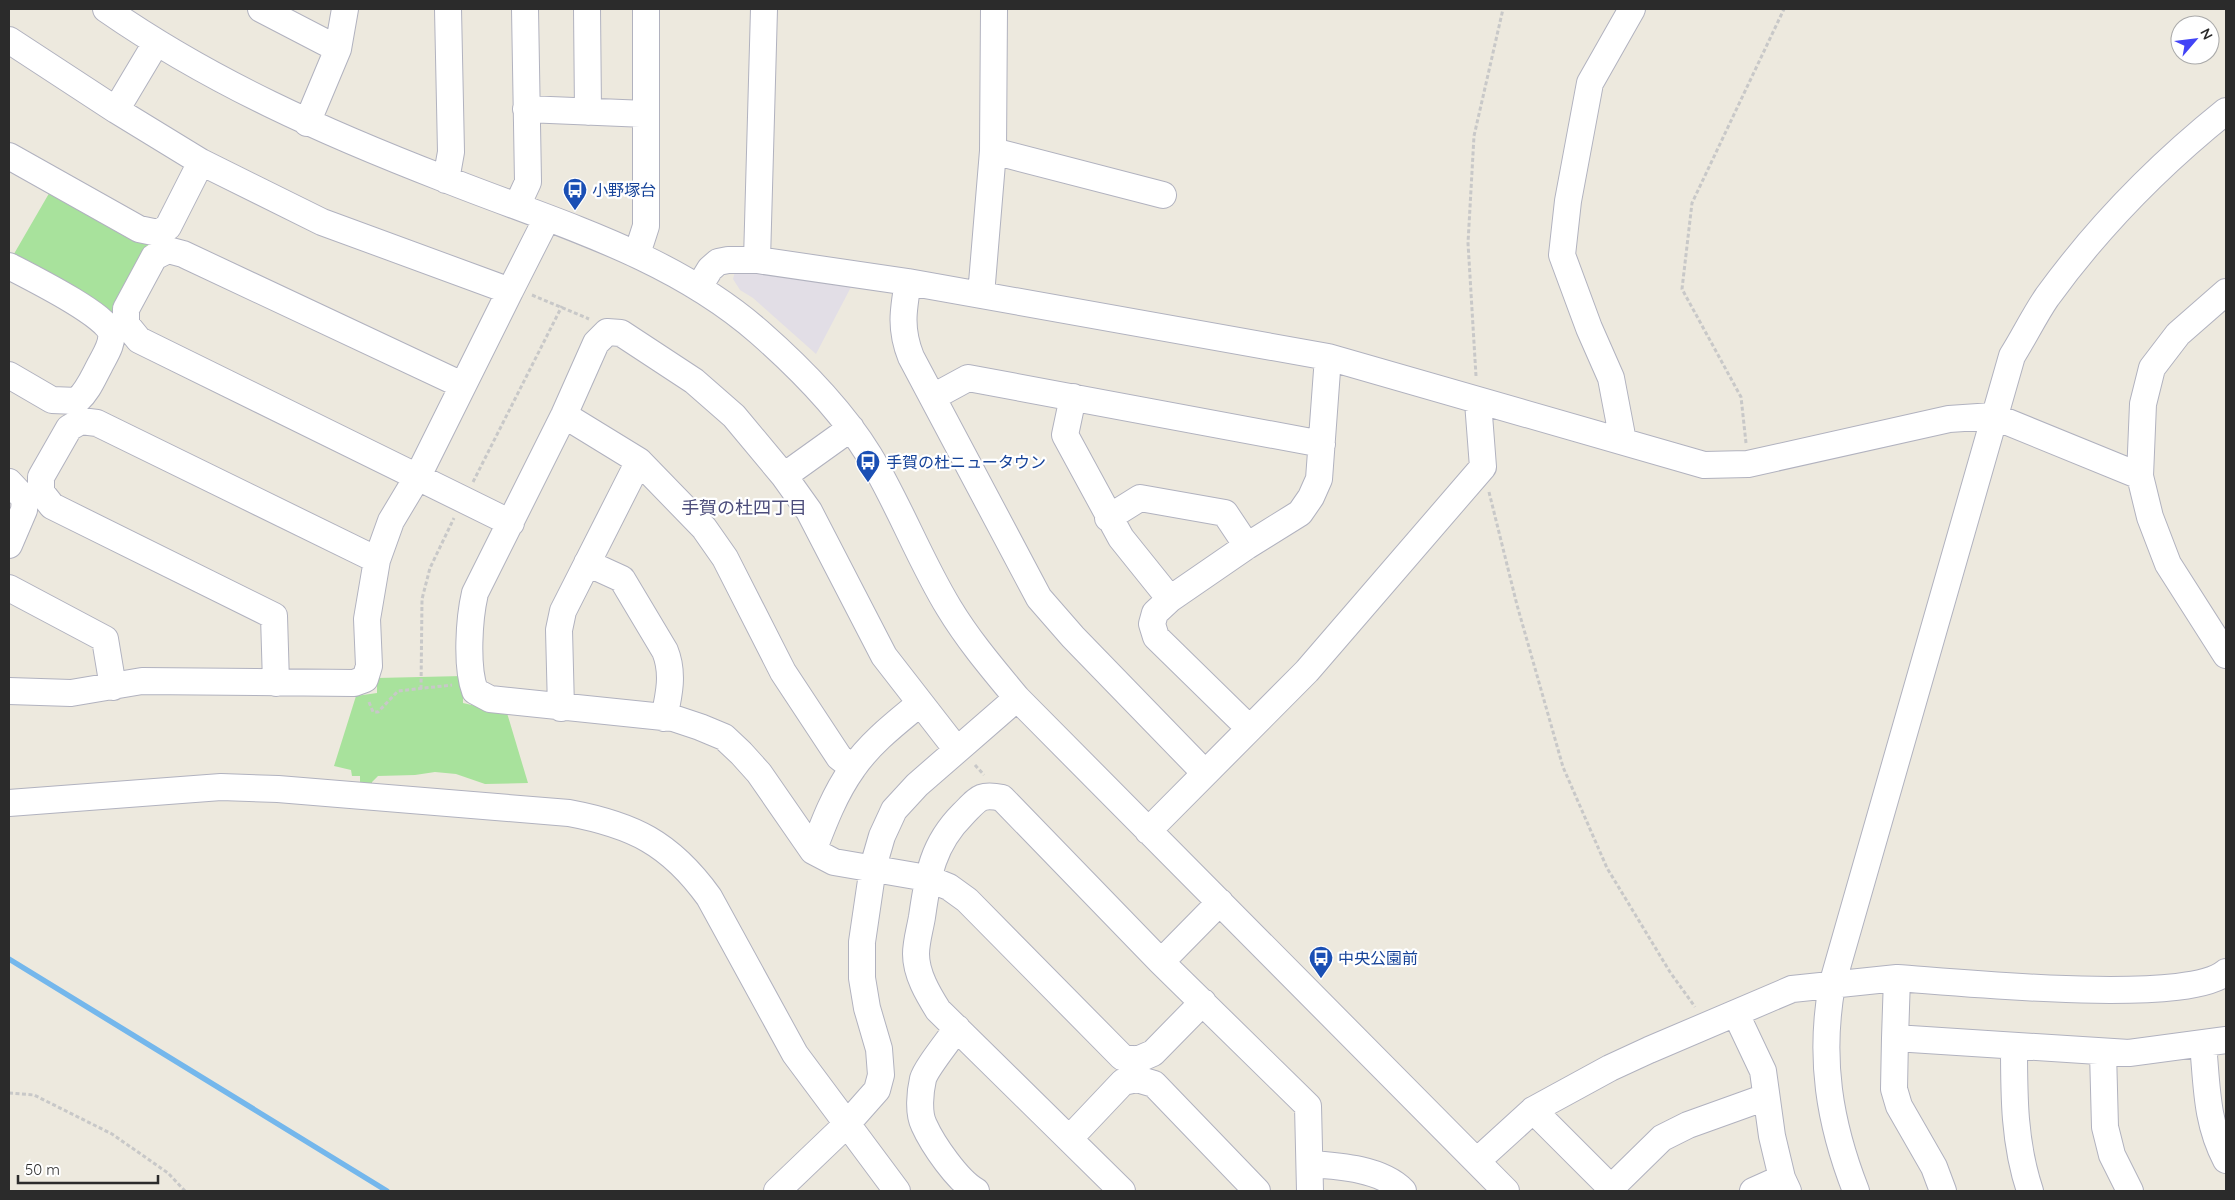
<svg xmlns="http://www.w3.org/2000/svg" width="2235" height="1200" font-family="Quicksand,'Noto Sans JP',sans-serif">
  <rect width="100%" height="100%" fill="#ede9de"/>
  <path fill="#e2dee6" d="M736 268 851 287 816 354 753 298 740 290 733 279Z"/>
  <path fill="#a8e29c" d="M51 190 148 244 151 249 116 316 11 259Z
    M463 676V703L507 713 528 783 485 784 456 774 435 772 415 775 378 776 372 782V791L360 789V776H352L351 770 334 766 356 696 377 693V678Z"/>
  <g fill="none" stroke-linecap="round" stroke-linejoin="round">
    <path stroke="#74b7ec" stroke-width="5.5" d="M9 959 387 1191"/>
    <defs>
      <path id="minor" d="M106 9C211 82 326 133 445 179 553 222 670 254 759 332 800 368 840 408 869 455 899 504 919 559 949 608 969 641 993 669 1017 698L1506 1191
        M261 9 338 49
        M587 9 588 112
        M9 40 116 110 201 162 322 222 510 291 418 476 391 521 377 560 97 423 81 421 69 428 41 477V492L52 506 274 616 276 683
        M526 109 646 114
        M116 110 156 43
        M307 123 338 49 345 9
        M993 151 994 9
        M9 156 139 229 158 233 168 227 201 162
        M446 180 451 152 448 9
        M517 206 528 182 525 9
        M637 254 646 226V9
        M757 260 764 9
        M9 266C28 276 107 315 111 333 113 344 105 355 100 365 93 378 88 391 77 401L52 400 9 375
        M908 282C903 311 900 329 911 357L1039 598 1073 637 1205 773
        M699 287 710 269 718 262 728 260H757L908 282 1328 357 1704 465 1748 464 1949 419 1993 416 2140 476
        M510 291 547 218
        M2226 292 2178 334 2152 368 2143 404 2140 476 2150 517 2168 564 2226 655
        M981 295 993 151 1163 195
        M462 385 183 254 168 250 154 257 126 309V324L139 340 511 523
        M933 397 968 378 1322 444
        M1073 397 1065 435 1121 538 1170 599
        M564 415 639 461 704 528 725 558 783 672 839 757 853 768
        M1623 441 1611 378 1589 328 1562 255 1568 201 1590 83 1632 9
        M784 476 851 428
        M9 482 25 499 24 510 9 545
        M1108 518 1140 498 1225 513 1247 546
        M587 563 622 579 665 651C674 673 669 695 664 718
        M9 588 105 639 113 687
        M9 691 71 693 142 681 354 683 365 679 369 666 367 619 377 560
        M561 708 559 630 563 611 639 461
        M1249 728 1156 637 1152 624 1155 613 1170 599 1247 546 1300 513 1311 497 1319 479 1328 357
        M957 750 884 656 809 511 784 476 734 416 694 381 621 333 607 332 596 343 564 415 475 593C469 619 466 667 475 691L490 699 673 718 700 727 724 737 741 753 759 773 813 851 834 862 927 878 949 887 967 900 1122 1057 1137 1060 1153 1053 1203 1002
        M9 803 221 787 278 789 569 813C633 825 670 843 709 897L795 1054 897 1191
        M1148 831 1307 671 1483 467 1478 402
        M813 851C824 822 835 793 853 768 870 743 896 723 919 704
        M1161 962 1220 902
        M1897 978C1956 982 2188 1006 2226 972
        M1736 1014 1763 1071 1772 1136 1782 1178 1788 1191
        M957 1028C950 1039 926 1068 923 1079 920 1092 918 1113 924 1125 933 1145 958 1181 976 1191
        M1895 1038 1894 1089 1899 1106 1934 1167 1943 1191
        M2203 1044C2207 1086 2206 1122 2226 1160
        M2014 1046C2014 1096 2014 1143 2030 1191
        M2103 1052 2105 1127 2112 1155 2130 1191
        M1533 1110 1614 1191
        M1070 1138 1123 1082 1137 1079 1154 1084 1257 1191
        M1477 1161 1533 1110 1610 1068 1649 1050 1792 989 1897 978 1895 1038 2129 1053 2226 1040
        M1311 1164C1340 1166 1382 1169 1403 1191
        M1611 1188 1662 1138 1688 1125 1766 1097
        M777 1191 846 1125 877 1090 881 1075 879 1049 867 1008 862 978V942L873 867 882 836 894 810 917 785 1017 698
        M1122 1191 938 1010C928 994 916 974 916 954 916 942 920 929 922 917 928 875 932 845 963 814 978 799 980 793 1002 798L1161 962 1308 1106 1310 1191
        M1753 1191 1782 1178
        M1856 1191C1829 1122 1819 1058 1832 985L2012 356C2024 337 2034 316 2047 297 2097 228 2160 164 2226 111"/>
    </defs>
    <use href="#minor" stroke="#b1b2bf" stroke-width="28"/>
    <path stroke="#c8c8c8" stroke-width="3" stroke-dasharray="4 2.5" stroke-linecap="butt" d="M532 295 589 319
      M1476 376 1468 243 1474 136 1503 9
      M1746 443 1741 397 1682 289 1692 203 1784 9
      M473 482 562 306
      M1489 492 1517 605 1563 767 1607 868 1670 972 1695 1007
      M421 689 422 599 430 568 454 518
      M369 702 373 712H378L398 691 452 685
      M975 765 984 775
      M9 1093 34 1095 112 1134 168 1173 185 1191"/>
    <use href="#minor" stroke="#fff" stroke-width="26"/>
  </g>
  <defs>
    <symbol id="bus-pin" viewBox="-11 -11 22 30"><path d="M0 17L-7.5 6A9.5 9.5 0 1 1 7.5 6Z" fill="#1a4fb4" stroke="#fff"/><path d="M-5-6H5V4H4V6H2V4H-2V6H-4V4H-5ZM-3.5-4V0h7V-4ZM-3.5 1.2v1.5H-2V1.2ZM2 1.2v1.5H3.5V1.2Z" fill="#fff"/></symbol>
  </defs>
  <g fill-rule="evenodd">
    <use href="#bus-pin" x="561" y="176" width="28" height="38"/>
    <use href="#bus-pin" x="854" y="448" width="28" height="38"/>
    <use href="#bus-pin" x="1307" y="944" width="28" height="38"/>
  </g>
  <g text-anchor="middle" dominant-baseline="central" stroke-width="4.5" stroke-linejoin="round" paint-order="stroke">
    <g font-size="16" fill="#164399" stroke="#fff" text-anchor="start">
      <text x="592" y="190">小野塚台</text>
      <text x="886" y="462">手賀の杜ニュータウン</text>
      <text x="1338" y="958">中央公園前</text>
    </g>
    <g font-size="18" fill="#4c4d7b" stroke="#fff">
      <text x="744" y="507">手賀の杜四丁目</text>
    </g>
  </g>
  <rect width="2235" height="1200" fill="none" stroke="#2b2b2b" stroke-width="20"/>
  <g transform="translate(2195 40) rotate(62)"><circle r="24" fill="#ffffff" stroke="#aaaaaa"/>
  <path d="M0-4L9 19L0 12L-9 19Z" fill="#4244f6"/>
  <text y="-8" font-size="14" font-weight="bold" text-anchor="middle" fill="#2b2b2b">N</text>
  </g>
  <path d="M18 1175v8h140v-8" fill="none" stroke="#2b2b2b" stroke-width="2.5"/>
  <text x="25" y="1175" font-size="15" fill="#2b2b2b" stroke="#ffffff" stroke-width="4" paint-order="stroke">50 m</text>
</svg>
